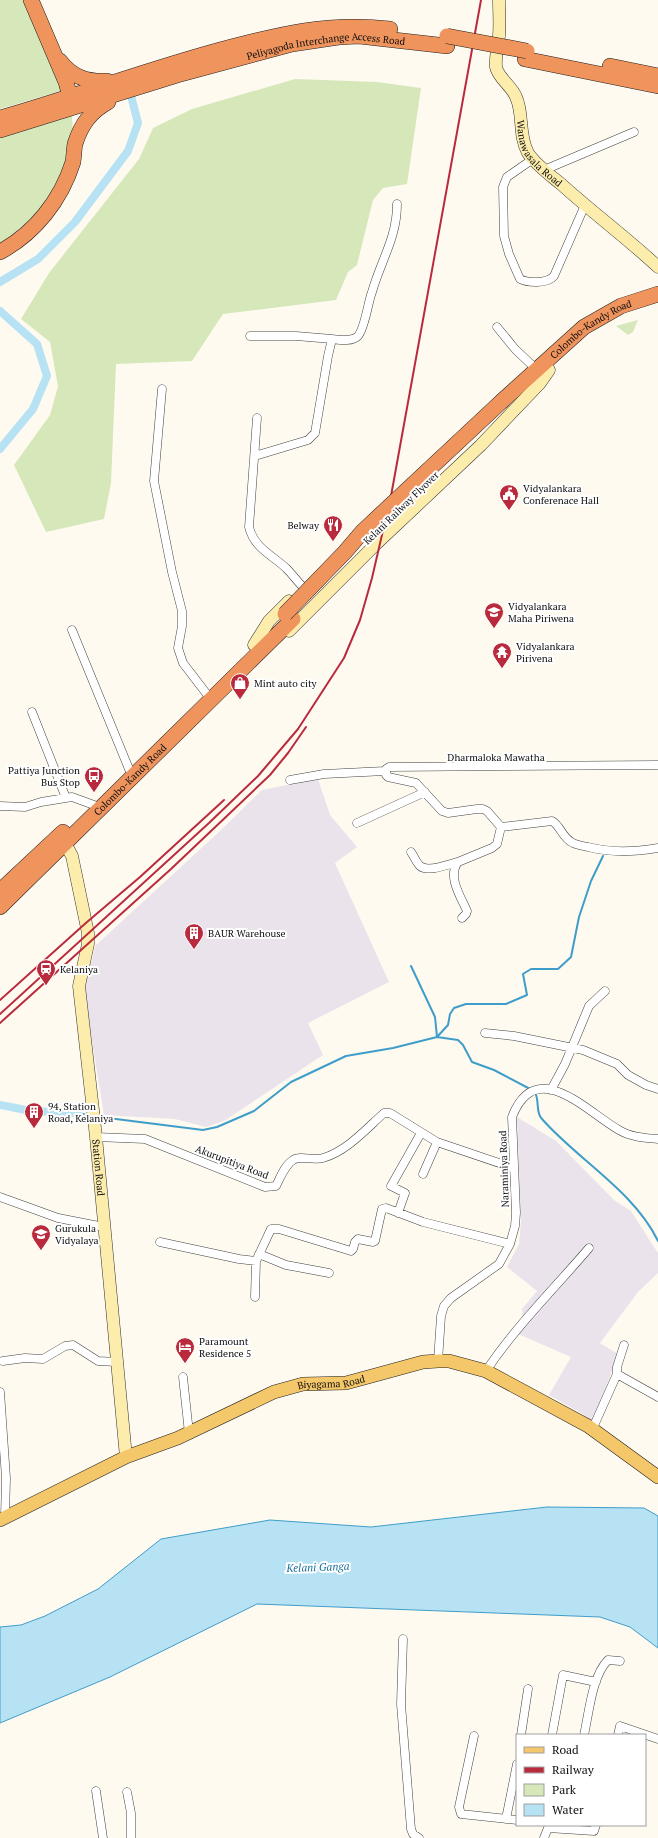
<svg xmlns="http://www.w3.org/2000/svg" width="658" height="1838" font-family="'PT Serif',serif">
  <rect width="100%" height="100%" fill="#fefaf0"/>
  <path fill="#ebe3ec" d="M318 779 330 815 357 847 335 863 389 982 308 1023 323 1055 224 1121 206 1127 175 1119 104 1115 83 985 85 973 92 961 95 946 220 831 262 790Z
    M517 1117 556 1141 614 1200 631 1211 658 1253V1273L638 1292 600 1343 618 1354 593 1422 581 1413 549 1395 571 1357 511 1331 523 1318 522 1309 537 1291 507 1267 519 1244 521 1222Z"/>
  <path fill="#d6e8ba" d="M0 0H28L64 90 0 109Z
    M295 79 377 82 421 88 407 184 383 188 373 200 357 265 348 272 336 300 223 314 192 361 116 364 111 483 104 519 46 532 14 465 50 415 58 386 50 342 21 319 49 273 139 159 153 128 192 109Z
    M70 114 72 116 73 135 67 164 42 211 0 248V137Z
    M638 320 633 332 628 335 616 326Z"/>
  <path fill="#b6e2f4" stroke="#3f9dc9" d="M547 1507 644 1508 658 1516V1648L630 1627 600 1617 257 1604 110 1677 0 1723V1627L21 1625 45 1616 98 1589 161 1539 270 1520 371 1527Z"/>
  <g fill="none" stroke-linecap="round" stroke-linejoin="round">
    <path stroke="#3f9dc9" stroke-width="2" d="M411 966 435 1017 437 1037
      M437 1037 448 1025 450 1014 454 1008 466 1004H506L527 995 523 974 531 969H558L571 957 579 917 591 881 603 856
      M535 1093C540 1101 535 1112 542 1119 578 1160 634 1191 658 1241
      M78 1113 87 1115
      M100 1117 203 1130 217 1127 254 1111 291 1082 346 1056 393 1048 437 1037 458 1040 463 1045 472 1062 494 1070 532 1090"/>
    <path stroke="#b6e2f4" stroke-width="8" d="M0 282 38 259 75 222 128 151 138 123 131 96
      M0 311 37 344 47 376 33 409 0 449
      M0 1105 31 1111 78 1113"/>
    <defs>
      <path id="street" d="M533 159 507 177 503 187 504 236 509 254 520 279C528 283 547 284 554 276L585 205
        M544 170 634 132
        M497 327 515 349 536 369
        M250 336H296L332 339
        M162 389 154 481 172 572 182 611V626L178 648 183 663 206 693
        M257 418 249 527C254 548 272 555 286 568 292 574 297 581 303 587
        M255 456 308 440 315 433 328 356 332 339C340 340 352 342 358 336 365 328 368 302 372 292 381 260 397 238 397 204
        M72 630 129 769
        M32 712 66 798
        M290 780 324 774 385 771
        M0 806 25 807 41 802 72 797 94 805
        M357 823 425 792
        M501 827 487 811 483 809H477L448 813 442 811 416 783 388 777 386 775V769L389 767 658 765
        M501 827 552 821C561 826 562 838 573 843 577 845 583 846 588 847 612 853 633 852 658 848
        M411 852C414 856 416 862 420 866 428 873 449 864 458 862
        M462 918 466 914 467 911C461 897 447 877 458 862L492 848 497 844 501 827
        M485 1033 514 1036 583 1050 617 1064 628 1075 646 1085 658 1089
        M551 1090 565 1064 589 1006 605 991
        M96 1137 145 1139 265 1187 276 1186C280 1178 285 1165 293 1160 300 1155 313 1161 323 1158 347 1151 366 1129 384 1113H390L437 1142 514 1168
        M423 1174 437 1142
        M0 1197 58 1218 104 1227
        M398 1213 405 1193 391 1186 421 1133
        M160 1242 239 1259 256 1261
        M259 1254 286 1265 329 1273
        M255 1297 256 1261 271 1229H279L351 1251 353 1249 355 1242 358 1239 373 1242 375 1241 382 1209 386 1208 423 1222 510 1244
        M3 1361 25 1358 43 1359 65 1346 73 1345 98 1361 117 1362
        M438 1361 441 1316 444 1306 451 1298 499 1264 510 1244 515 1226 516 1213 512 1117C536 1055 587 1112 619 1130 630 1137 646 1138 658 1139
        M486 1371C516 1326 554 1289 589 1248
        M617 1374 658 1397
        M183 1377 189 1433
        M0 1392 6 1478 5 1518
        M592 1430 617 1374V1367L624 1345
        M403 1639 401 1704 411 1829 413 1834 419 1838
        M521 1735 528 1689
        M552 1735 563 1675 596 1682
        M584 1735C589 1713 592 1676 608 1660L620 1661
        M618 1735 620 1726 658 1739
        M474 1736 459 1807 461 1814 517 1820
        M96 1791 103 1838
        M127 1792 131 1813V1838
        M506 1819 517 1764
        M544 1838 548 1828 594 1831 596 1825"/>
      <g id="secondary">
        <path id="s1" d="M499 0C499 12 500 24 499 36 498 46 495 57 496 67 498 78 512 86 516 97 524 114 518 135 528 153 536 165 550 175 561 184 593 213 627 238 658 267"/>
        <path d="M289 631 376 544 481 445 540 383 549 370"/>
        <path d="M254 645 269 621 289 601"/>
        <path id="s2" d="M61 836 72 856 88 933V944L79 986 96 1137 126 1457"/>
      </g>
      <g id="primary">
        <path id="s3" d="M0 1520 126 1457 178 1438 274 1392 303 1384 346 1383 423 1362 438 1361H449L486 1371 588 1426 658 1477"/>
      </g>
      <g id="highway">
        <path d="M31 0 66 82 73 107"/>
        <path d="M525 59 658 86"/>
        <path d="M60 61C72 77 87 82 107 81"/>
        <path d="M610 66 658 76"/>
        <path d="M0 118C74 97 146 70 220 50 280 34 327 22 390 29"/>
        <path id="s4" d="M0 130 177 75 292 44 339 37 359 36 447 46"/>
        <path d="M0 252C35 233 61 200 73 162 74 156 74 149 75 144 81 125 90 112 108 102"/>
        <path id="s5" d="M502 401 584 327 621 306 658 294"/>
        <path d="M0 891 63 832"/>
        <path id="s6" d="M0 907 293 619"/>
      </g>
    </defs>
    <use href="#street" stroke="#414141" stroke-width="9"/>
    <use href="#secondary" stroke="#303030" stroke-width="13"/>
    <use href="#primary" stroke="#1f1f1f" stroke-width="14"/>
    <use href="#highway" stroke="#1f1f1f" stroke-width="16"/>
    <use href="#street" stroke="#fff" stroke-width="8"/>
    <use href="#secondary" stroke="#fcedad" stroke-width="12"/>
    <use href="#primary" stroke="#f4c76a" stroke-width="13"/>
    <use href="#highway" stroke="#f0945d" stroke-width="15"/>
    <path stroke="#ba2a3d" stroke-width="2" d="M0 1000 87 922 140 877 224 800
      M0 1014 209 823 258 776 298 729 344 658 360 620 372 578 391 496 481 0
      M0 1023 171 869 270 775 288 753 306 727"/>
    <defs>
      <path id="highway-bridge" d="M447 36 527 51
        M285 614 345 552 363 531 502 401"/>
    </defs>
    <use href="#highway-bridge" stroke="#1f1f1f" stroke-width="16" stroke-linecap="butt"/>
    <use href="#highway-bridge" stroke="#f0945d" stroke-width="15"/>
  </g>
  <defs>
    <symbol id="civic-pin" viewBox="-11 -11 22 30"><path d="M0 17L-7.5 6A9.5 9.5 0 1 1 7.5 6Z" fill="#ba2a3d" stroke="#fff"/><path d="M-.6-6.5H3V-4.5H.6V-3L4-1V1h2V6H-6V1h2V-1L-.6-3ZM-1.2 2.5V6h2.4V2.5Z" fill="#fff"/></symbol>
    <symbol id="restaurant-pin" viewBox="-11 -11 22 30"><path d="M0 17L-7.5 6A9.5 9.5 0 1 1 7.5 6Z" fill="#ba2a3d" stroke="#fff"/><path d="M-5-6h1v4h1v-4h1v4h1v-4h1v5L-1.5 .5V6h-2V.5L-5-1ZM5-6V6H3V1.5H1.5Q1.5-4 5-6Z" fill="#fff"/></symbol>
    <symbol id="university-pin" viewBox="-11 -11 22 30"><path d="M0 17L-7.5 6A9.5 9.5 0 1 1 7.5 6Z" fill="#ba2a3d" stroke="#fff"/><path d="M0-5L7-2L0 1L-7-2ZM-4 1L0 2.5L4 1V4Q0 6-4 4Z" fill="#fff"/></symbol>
    <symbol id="temple-pin" viewBox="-11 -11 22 30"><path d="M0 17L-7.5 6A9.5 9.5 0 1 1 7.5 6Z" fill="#ba2a3d" stroke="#fff"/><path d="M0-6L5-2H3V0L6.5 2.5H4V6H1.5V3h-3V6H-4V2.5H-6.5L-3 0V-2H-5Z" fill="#fff"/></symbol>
    <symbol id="shop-pin" viewBox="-11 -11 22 30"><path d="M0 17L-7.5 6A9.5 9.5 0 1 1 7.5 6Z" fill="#ba2a3d" stroke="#fff"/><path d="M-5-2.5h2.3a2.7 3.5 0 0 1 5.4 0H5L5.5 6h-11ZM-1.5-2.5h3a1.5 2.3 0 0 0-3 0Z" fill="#fff"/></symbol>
    <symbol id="bus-pin" viewBox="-11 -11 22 30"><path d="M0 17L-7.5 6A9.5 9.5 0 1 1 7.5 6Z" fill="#ba2a3d" stroke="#fff"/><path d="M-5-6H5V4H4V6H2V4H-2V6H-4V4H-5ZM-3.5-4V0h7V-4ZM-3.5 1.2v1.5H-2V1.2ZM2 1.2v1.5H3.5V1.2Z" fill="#fff"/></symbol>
    <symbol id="building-pin" viewBox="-11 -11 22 30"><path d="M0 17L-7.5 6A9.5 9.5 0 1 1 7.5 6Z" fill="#ba2a3d" stroke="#fff"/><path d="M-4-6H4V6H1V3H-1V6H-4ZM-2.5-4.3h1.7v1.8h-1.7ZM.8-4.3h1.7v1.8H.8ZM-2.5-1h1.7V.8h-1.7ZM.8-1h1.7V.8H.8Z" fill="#fff"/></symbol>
    <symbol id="station-pin" viewBox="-11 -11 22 30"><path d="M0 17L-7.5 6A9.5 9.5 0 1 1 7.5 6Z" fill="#ba2a3d" stroke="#fff"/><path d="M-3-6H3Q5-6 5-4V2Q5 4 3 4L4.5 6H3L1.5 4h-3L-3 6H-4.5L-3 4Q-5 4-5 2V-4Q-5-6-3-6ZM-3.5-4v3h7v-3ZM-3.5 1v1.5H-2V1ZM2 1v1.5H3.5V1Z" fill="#fff"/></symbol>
    <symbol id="school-pin" viewBox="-11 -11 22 30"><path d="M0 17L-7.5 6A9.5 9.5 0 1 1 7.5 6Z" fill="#ba2a3d" stroke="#fff"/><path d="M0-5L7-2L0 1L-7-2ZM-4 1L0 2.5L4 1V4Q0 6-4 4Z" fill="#fff"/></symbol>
    <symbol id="hotel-pin" viewBox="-11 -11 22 30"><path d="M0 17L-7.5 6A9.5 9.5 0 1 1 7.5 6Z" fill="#ba2a3d" stroke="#fff"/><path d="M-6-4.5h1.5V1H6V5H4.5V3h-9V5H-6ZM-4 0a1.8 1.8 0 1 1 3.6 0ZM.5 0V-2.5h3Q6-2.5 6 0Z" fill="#fff"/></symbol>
  </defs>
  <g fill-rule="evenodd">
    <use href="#civic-pin" x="498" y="483" width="22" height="30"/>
    <use href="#restaurant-pin" x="322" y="514" width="22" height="30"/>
    <use href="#university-pin" x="483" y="601" width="22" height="30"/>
    <use href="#temple-pin" x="491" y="641" width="22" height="30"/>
    <use href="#shop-pin" x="229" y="672" width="22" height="30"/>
    <use href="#bus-pin" x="83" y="765" width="22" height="30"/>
    <use href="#building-pin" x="183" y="922" width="22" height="30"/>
    <use href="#station-pin" x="35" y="958" width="22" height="30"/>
    <use href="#building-pin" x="23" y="1101" width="22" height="30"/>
    <use href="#school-pin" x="30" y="1223" width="22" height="30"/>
    <use href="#hotel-pin" x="174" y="1336" width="22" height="30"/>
  </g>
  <g text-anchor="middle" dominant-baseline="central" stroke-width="4" stroke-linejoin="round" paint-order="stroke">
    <g font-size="10" fill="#0e0e0e" stroke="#fff">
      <text stroke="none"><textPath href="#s4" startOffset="338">Peliyagoda Interchange Access Road</textPath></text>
      <text stroke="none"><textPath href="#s1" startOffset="167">Wanawasala Road</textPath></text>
      <text stroke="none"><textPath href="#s5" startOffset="115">Colombo-Kandy Road</textPath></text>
      <text transform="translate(401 508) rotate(-44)">Kelani Railway Flyover</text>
      <text x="496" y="757">Dharmaloka Mawatha</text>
      <text stroke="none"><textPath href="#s6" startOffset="182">Colombo-Kandy Road</textPath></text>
      <text transform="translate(232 1162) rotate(21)">Akurupitiya Road</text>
      <text stroke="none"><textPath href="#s2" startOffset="338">Station Road</textPath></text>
      <text transform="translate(504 1169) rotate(-92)">Naraminiya Road</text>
      <text stroke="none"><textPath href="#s3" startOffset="361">Biyagama Road</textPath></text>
    </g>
    <g font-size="10" fill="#0e0e0e" stroke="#fff" text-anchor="start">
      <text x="523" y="488">Vidyalankara<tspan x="523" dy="12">Conferenace Hall</tspan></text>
      <text x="319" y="525" text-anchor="end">Belway</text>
      <text x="508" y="606">Vidyalankara<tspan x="508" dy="12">Maha Piriwena</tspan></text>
      <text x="516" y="646">Vidyalankara<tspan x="516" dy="12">Pirivena</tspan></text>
      <text x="254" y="683">Mint auto city</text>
      <text x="80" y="770" text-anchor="end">Pattiya Junction<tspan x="80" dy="12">Bus Stop</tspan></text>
      <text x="208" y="933">BAUR Warehouse</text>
      <text x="60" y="969">Kelaniya</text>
      <text x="48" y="1106">94, Station<tspan x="48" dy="12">Road, Kelaniya</tspan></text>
      <text x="55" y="1228">Gurukula<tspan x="55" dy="12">Vidyalaya</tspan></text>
      <text x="199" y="1341">Paramount<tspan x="199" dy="12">Residence 5</tspan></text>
    </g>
    <g font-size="11" font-style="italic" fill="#1b6f9d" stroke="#fff">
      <text transform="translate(318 1567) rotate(-2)">Kelani Ganga</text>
    </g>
  </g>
  <rect x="516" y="1734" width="130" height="92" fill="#ffffff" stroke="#9f9f9f"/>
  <rect x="524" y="1747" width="20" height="6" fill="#f4c76a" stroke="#9f9f9f"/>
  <text x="552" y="1754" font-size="12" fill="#0e0e0e">Road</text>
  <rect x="524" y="1767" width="20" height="6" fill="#ba2a3d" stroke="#9f9f9f"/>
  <text x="552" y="1774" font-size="12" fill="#0e0e0e">Railway</text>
  <rect x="524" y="1784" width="20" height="12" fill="#d6e8ba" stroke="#9f9f9f"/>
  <text x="552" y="1794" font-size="12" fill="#0e0e0e">Park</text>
  <rect x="524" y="1804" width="20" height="12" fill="#b6e2f4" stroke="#9f9f9f"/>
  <text x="552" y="1814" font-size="12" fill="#0e0e0e">Water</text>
</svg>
